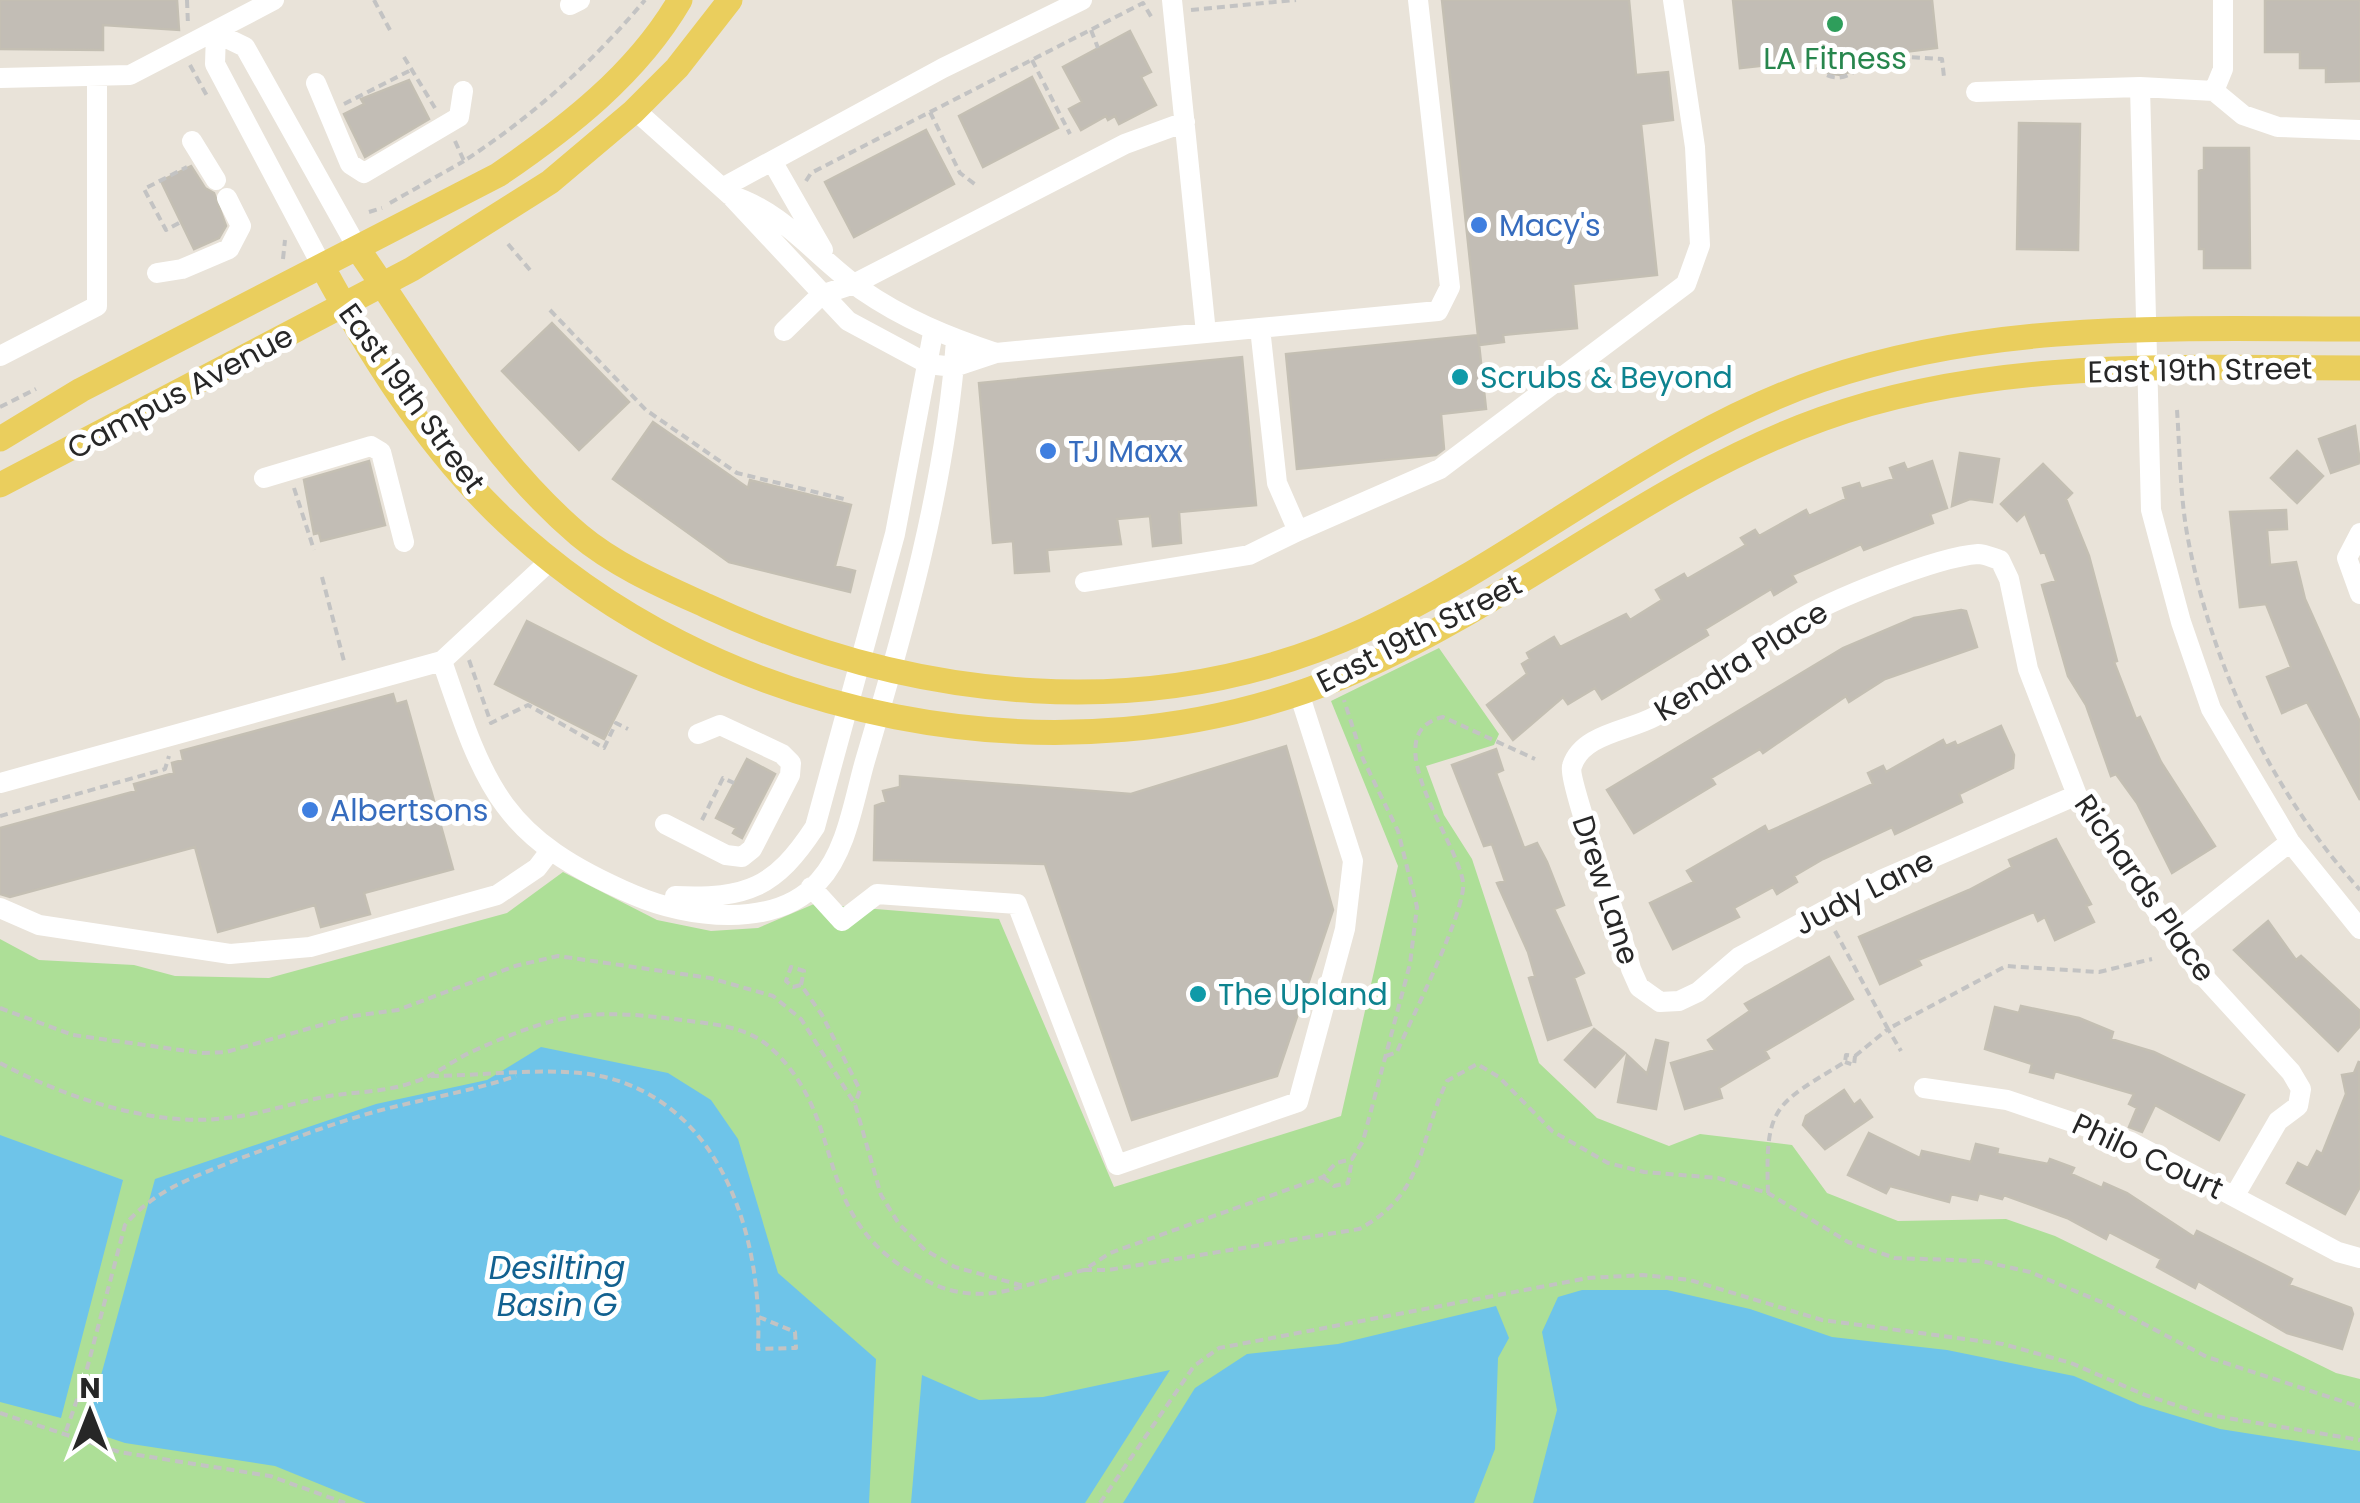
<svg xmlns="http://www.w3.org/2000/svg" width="2360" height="1503" font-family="Poppins,sans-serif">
  <rect width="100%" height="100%" fill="#e9e3d9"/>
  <path fill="#addf97" d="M1439 648 1499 734 1494 745 1426 766 1444 815 1472 859 1539 1063 1597 1118 1669 1146 1700 1134 1792 1145 1827 1193 1898 1221 2006 1219 2055 1236 2336 1373 2360 1379V1503H0V939L39 960 134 965 175 976 269 978 507 913 563 872 657 920 711 931 758 928 814 904 999 919 1114 1187 1341 1116 1398 866 1331 701Z"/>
  <path fill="#6ec4e9" d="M541 1047 668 1073 711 1100 738 1139 778 1273 876 1359 869 1503H366L275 1466 125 1443 86 1430 155 1179 376 1104 487 1080Z
    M0 1135 123 1180 61 1418 0 1402Z
    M1582 1290H1667L1750 1309 1832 1337 1947 1350 2074 1376 2140 1405 2220 1429 2360 1451V1503H1533L1557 1410 1542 1332 1558 1297Z
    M1496 1306 1509 1338 1498 1358 1495 1449 1474 1503H1123L1195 1388 1247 1354 1338 1344Z
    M1170 1370 1085 1503H911L922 1375 979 1400 1043 1397Z"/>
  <path fill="#c2bdb5" stroke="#c4bfb3" stroke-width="2.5" d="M0 0H177L179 30 103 25V50L0 49Z
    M1442 0H1629L1636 75 1668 72 1673 120 1641 124 1657 275 1573 284 1577 328 1503 335 1504 342 1479 345Z
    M1733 0H1932L1937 48 1864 57 1853 71 1840 75 1828 73 1814 60 1740 68Z
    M2265 0H2360V81L2326 82V68H2300V52H2265Z
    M1130 31 1151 72 1141 77 1156 105 1119 124 1115 116 1108 120 1106 116 1081 130 1069 109 1082 102 1063 67Z
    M1032 77 1058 128 983 167 959 116Z
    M409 80 429 119 365 157 344 114 364 104 361 99Z
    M2019 123 2080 124 2078 250 2017 249Z
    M926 130 954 184 854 237 825 182Z
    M2204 148H2249L2250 268H2204V249H2199V171L2204 169Z
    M191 166 205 188 214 193 226 226 219 238 194 249 161 181Z
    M552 323 629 402 579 450 502 371Z
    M1478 335 1486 409 1441 414 1444 449 1436 455 1297 469 1286 354Z
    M1242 357 1256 505 1179 512 1181 543 1153 546 1150 516 1117 519 1121 544 1047 550 1049 571 1015 573 1013 541 993 543 979 383Z
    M653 422 748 488 750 480 851 505 835 566 855 571 850 592 729 562 613 479Z
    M2355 426 2360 463 2331 473 2319 439Z
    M2297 451 2323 476 2297 503 2271 478Z
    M1960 453 1999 459 1992 502 1970 499 1952 506Z
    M369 461 385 525 321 541 319 533 314 534 304 480Z
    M1932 461 1947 508 1930 514 1933 523 1864 550 1861 544 1792 575 1796 582 1774 595 1771 589 1705 629 1708 635 1602 699 1595 688 1568 704 1563 697 1513 740 1487 705 1527 674 1522 664 1530 659 1527 653 1554 637 1560 647 1626 614 1630 620 1662 600 1656 590 1684 574 1687 579 1746 545 1741 538 1755 530 1759 536 1806 510 1809 516 1846 499 1843 488 1859 483 1861 489 1894 479 1890 468 1904 463 1907 470Z
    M2043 464 2072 493 2066 499 2089 556 2117 661 2114 662 2136 719 2140 717 2161 762 2215 846 2172 873 2137 803 2116 774 2111 776 2086 705 2068 676 2042 585 2056 581 2045 552 2041 553 2025 513 2017 521 2001 504Z
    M2286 510 2287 529 2267 530 2270 565 2296 562 2305 599 2360 722V800L2307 702 2282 713 2267 677 2291 667 2266 604 2240 607 2230 512Z
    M1961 610 1966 611 1977 647 1885 679 1849 702 1846 696 1763 753 1760 749 1711 778 1715 784 1634 833 1607 790 1843 648 1914 618Z
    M527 621 636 676 604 739 495 684Z
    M393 694 396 704 406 701 453 869 364 893 370 914 321 927 315 905 218 932 195 847 10 897 0 894V828L136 791 134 784 174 773 172 763 183 760 181 751Z
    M2001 726 2014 755 2013 768 1959 794 1962 802 1895 834 1892 827 1823 859 1794 876 1797 882 1777 894 1773 887 1734 908 1739 917 1673 949 1650 903 1694 882 1687 871 1765 826 1768 832 1873 784 1868 773 1883 766 1886 772 1943 740 1946 746 1955 742 1957 746Z
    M1286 746 1333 910 1277 1076 1132 1120 1045 864 874 860 875 806 886 802 883 791 900 787V776L1131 794Z
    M1496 749 1503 770 1496 773 1524 848 1537 843 1547 862 1564 905 1554 909 1584 973 1574 978 1591 1025 1548 1040 1529 978 1535 976 1528 952 1497 883 1505 881 1492 844 1484 846 1452 765Z
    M747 759 775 774 742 838 733 833 736 828 716 818Z
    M2056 839 2091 904 2086 906 2094 922 2055 940 2045 917 2038 921 2034 912 1918 960 1921 965 1880 984 1859 937 1969 890 2012 867 2009 860Z
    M2268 921 2296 960 2301 956 2360 1011V1026L2338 1051 2234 950Z
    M1829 957 1853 999 1765 1051 1769 1058 1719 1088 1722 1098 1685 1109 1671 1063 1715 1050 1708 1040 1750 1011 1745 1004Z
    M2021 1006 2079 1018 2113 1032 2111 1039 2154 1052 2244 1095 2219 1140 2155 1105 2142 1132 2129 1127 2137 1108 2129 1104 2134 1094 2055 1071 2053 1078 2030 1072 2032 1064 1985 1049 1995 1007 2019 1013Z
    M1594 1029 1625 1053 1595 1087 1565 1060Z
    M1656 1040 1668 1043 1656 1109 1618 1102 1627 1055 1647 1074Z
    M2359 1061 2360 1187 2345 1214 2287 1183 2298 1163 2308 1168 2317 1151 2322 1154 2346 1094 2342 1075 2354 1073Z
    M1844 1090 1854 1105 1860 1100 1872 1117 1825 1149 1803 1125 1806 1116Z
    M1869 1133 1920 1158 1922 1151 1971 1162 1976 1144 1998 1149 1997 1154 2048 1164 2050 1159 2074 1168 2071 1174 2102 1188 2104 1183 2127 1193 2194 1237 2197 1231 2292 1279 2289 1285 2351 1308 2353 1314 2342 1349 2287 1333 2198 1281 2195 1288 2157 1267 2161 1259 2109 1232 2106 1239 2067 1218 2004 1195 2002 1199 1979 1193 1977 1200 1951 1194 1949 1202 1890 1186 1886 1193 1848 1175Z"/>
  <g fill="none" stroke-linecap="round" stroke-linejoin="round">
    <path stroke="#c3c3c3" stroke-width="4" stroke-dasharray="8 5" stroke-linecap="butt" d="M187 0 188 25
      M374 0 391 32
      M1191 10 1296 0
      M1091 30 1098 48
      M404 57 435 108
      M1032 60 1070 134
      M190 65 207 96
      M1817 67C1831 84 1852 79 1863 62L1909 57 1942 59 1944 77
      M344 104 411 70
      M930 112 960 173 976 185
      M455 141 464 161C533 116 592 63 645 0
      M806 181 811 173 1143 3 1152 18
      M390 203 464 161
      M369 212 382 208
      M179 223 166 230 144 189 187 167
      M508 244 530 270
      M283 259 285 240
      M550 310 646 410 737 473 844 499
      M0 407 36 389
      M2177 410C2180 453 2180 497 2188 539 2213 669 2271 791 2360 890
      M294 488 314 550
      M322 577 345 665
      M469 660 491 723 528 705 604 748 616 723 628 729
      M0 816 165 769 169 756
      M702 820 723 778 734 783
      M1835 931 1888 1029 2006 966 2099 972 2152 959
      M801 985 804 971 791 967 786 981 793 987 801 985 822 1015 860 1090 855 1104
      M0 1008 73 1035 202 1053 226 1052 353 1016 398 1010 515 966 558 956 710 978 773 996 801 1019 855 1104 881 1195 899 1224 925 1250 955 1267 1024 1286 1084 1270 1110 1253 1323 1177 1336 1163 1352 1159 1363 1141 1410 964 1417 907 1398 831 1363 759 1344 700
      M1386 1056 1397 1052C1410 1021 1467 909 1463 882 1457 840 1373 733 1443 717L1535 759
      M1855 1056 1888 1029 1901 1051
      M0 1063C62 1096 147 1125 217 1119 256 1116 291 1103 329 1096 355 1092 385 1092 411 1083 433 1077 450 1062 471 1052 562 1011 591 1008 690 1021 721 1025 751 1028 774 1051 852 1126 806 1222 929 1282 959 1297 991 1297 1024 1286
      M431 1076C483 1076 551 1066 600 1076 722 1102 763 1238 758 1349L796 1348 795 1332 759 1317
      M1323 1177 1334 1186 1348 1183 1352 1159
      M1768 1193C1765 1106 1774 1105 1845 1062L1846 1055 1855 1056 1854 1065 1845 1062
      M1084 1270H1108L1359 1229C1426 1194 1418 1141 1447 1081L1477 1064 1499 1077 1552 1131 1608 1163 1644 1172 1718 1178 1768 1193 1848 1242 1895 1258 1981 1261 2030 1272 2106 1304 2207 1357 2360 1407
      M0 1413 119 1452 270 1476 345 1503
      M66 1431 84 1380 125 1225C154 1190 194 1177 236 1160 282 1143 327 1125 374 1112 422 1099 469 1092 516 1076
      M1100 1503 1194 1366 1219 1348 1588 1278 1643 1275 1690 1280 1822 1320 2003 1344 2071 1363 2145 1395 2203 1414 2360 1440"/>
    <path stroke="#fff" stroke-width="20" d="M1172 0 1206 333
      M570 5 580 0
      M0 78 130 75 274 0
      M316 83 350 164 364 173 459 117 463 91
      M2140 87 2151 510 2181 622 2211 709 2290 842 2360 929
      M2214 91 2223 69V0
      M1976 92 2140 87 2214 91 2243 115 2278 127 2360 130
      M635 110 730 195 848 321 928 364 954 367 996 353 1438 311 1450 287 1418 0
      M192 141 216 180
      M772 161 823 250
      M722 188 943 68 1082 0
      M730 195C785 212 816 258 862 290 904 319 948 337 996 353
      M322 266 215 64 216 33 245 47 358 249
      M157 273 182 269 229 249 241 226 227 198
      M1260 328 1277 483 1298 531 1440 469 1686 284 1700 245 1695 147 1673 0
      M784 331 821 295 854 284 1125 144 1185 122
      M0 356 97 306V77
      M264 478 371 446 381 452 404 542
      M2360 533 2347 558 2360 594
      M1085 582 1249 555 1298 531
      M442 661C486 791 502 838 634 895 687 918 776 930 819 881 847 851 854 799 865 761 906 623 946 484 956 340
      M0 783 442 661 552 559
      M2077 795 1881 880 1739 957 1698 992 1679 1001 1660 1002 1639 987 1631 969C1624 936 1567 780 1572 766 1582 734 1628 731 1654 717 1703 690 1745 652 1793 623 1830 600 1936 557 1978 554 1985 554 1993 558 2000 560L2009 579 2028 669 2077 795 2196 968 2291 1072 2301 1089 2298 1106 2278 1121 2235 1195
      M665 824 726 855 742 857 752 849 790 775 791 763 782 754 720 725 698 734
      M811 887 842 921 877 894 1017 904 1117 1165 1298 1102 1345 929 1353 861 1299 693
      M675 896C747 899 775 888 815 827L895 534 933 333
      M0 908 39 925 230 954 310 947 497 895 537 868 550 851
      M2173 935 2290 842
      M1924 1088 2007 1100 2131 1142 2338 1252 2360 1258"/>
    <path stroke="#eace5d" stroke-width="25" d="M358 249C427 348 486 456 579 535 616 566 663 586 707 606 913 702 1154 728 1365 630 1522 558 1657 436 1821 380 1995 320 2179 329 2360 329
      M322 266C369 353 424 441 495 511 711 723 1066 793 1344 676 1511 605 1651 480 1822 419 1994 357 2180 368 2360 368
      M0 439 81 390 498 175C567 128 637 74 680 0
      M0 485 412 269 550 182 633 112 677 68 730 0"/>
  </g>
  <circle fill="#2e9e5b" stroke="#fff" stroke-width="4" cx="1835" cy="24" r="10"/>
  <g fill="#3f7fe0" stroke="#fff" stroke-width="4">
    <circle cx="1479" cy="225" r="10"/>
    <circle cx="1048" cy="451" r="10"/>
    <circle cx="310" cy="810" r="10"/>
  </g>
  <g fill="#0f9aa8" stroke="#fff" stroke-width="4">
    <circle cx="1460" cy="377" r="10"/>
    <circle cx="1198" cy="994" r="10"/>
  </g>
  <g text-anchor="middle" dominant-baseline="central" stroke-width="10" stroke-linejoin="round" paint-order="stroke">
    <g font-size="30" fill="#27864d" stroke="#fff">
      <text x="1835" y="58">LA Fitness</text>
    </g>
    <g font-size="30" fill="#366cbe" stroke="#fff" text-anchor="start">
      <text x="1499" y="225">Macy's</text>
      <text x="1068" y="451">TJ Maxx</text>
      <text x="330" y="810">Albertsons</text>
    </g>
    <g font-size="30" fill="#272727" stroke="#fff">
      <text transform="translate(2200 370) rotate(-1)">East 19th Street</text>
      <text transform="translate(180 392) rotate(-28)">Campus Avenue</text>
      <text transform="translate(412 398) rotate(54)">East 19th Street</text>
      <text transform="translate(1419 633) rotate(-27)">East 19th Street</text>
      <text transform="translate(1741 661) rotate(-32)">Kendra Place</text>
      <text transform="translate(2145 888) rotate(55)">Richards Place</text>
      <text transform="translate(1606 890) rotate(72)">Drew Lane</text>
      <text transform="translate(1864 892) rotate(-27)">Judy Lane</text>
      <text transform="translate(2148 1156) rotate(25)">Philo Court</text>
    </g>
    <g font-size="30" fill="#0d838f" stroke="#fff" text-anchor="start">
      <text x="1480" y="377">Scrubs &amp; Beyond</text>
      <text x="1218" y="994">The Upland</text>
    </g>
    <g font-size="32" font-style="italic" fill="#126190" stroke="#fff">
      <text x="557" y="1267">Desilting<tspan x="557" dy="37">Basin G</tspan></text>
    </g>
  </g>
  <g transform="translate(90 1413)" stroke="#ffffff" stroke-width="8" paint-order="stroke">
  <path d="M0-8L18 38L0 25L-18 38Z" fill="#272727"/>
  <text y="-15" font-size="28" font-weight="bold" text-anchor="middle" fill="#272727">N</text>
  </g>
</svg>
